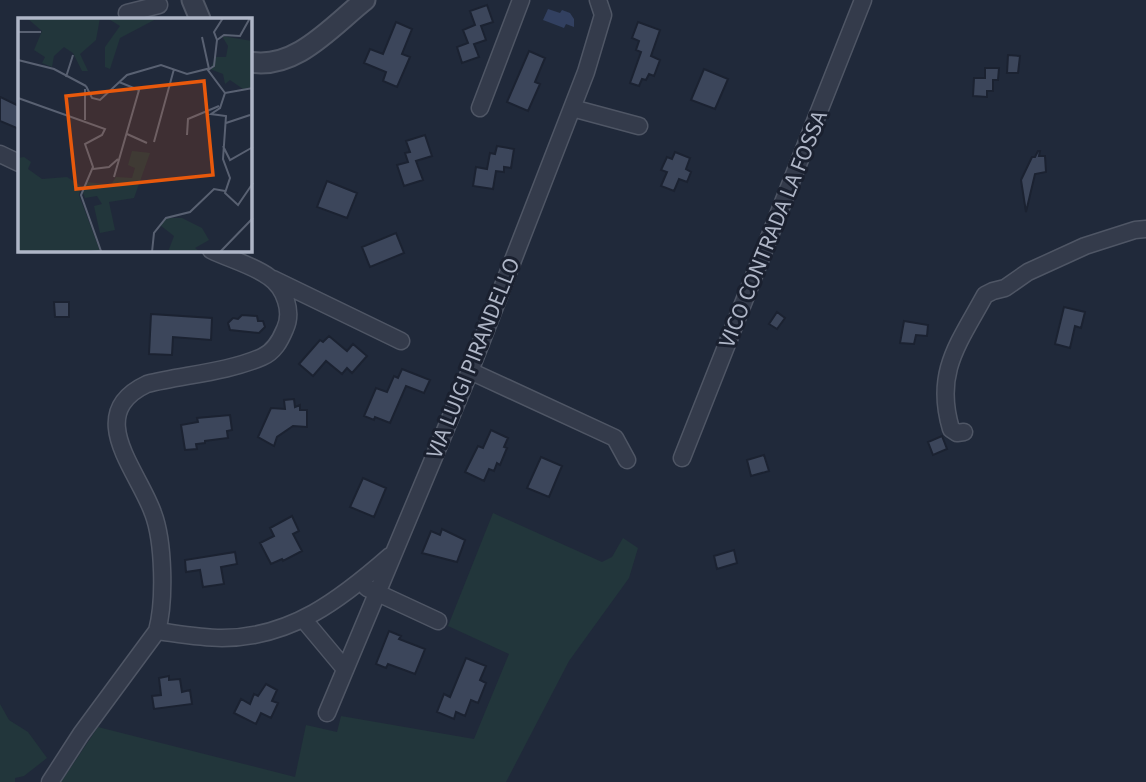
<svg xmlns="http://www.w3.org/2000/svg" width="1146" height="782" font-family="'Source Sans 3',sans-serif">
  <rect width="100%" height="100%" fill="#20293a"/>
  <path fill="#22363b" d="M493 513 602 562 612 557 623 538 638 548 629 578 569 661 506 782H61L98 727 295 777 306 725 337 732 341 716 474 739 509 654 448 626Z
    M0 704 9 720 28 732 47 758 24 776 15 778V782H0Z"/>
  <path fill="#324060" d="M548 9 560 13 562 10 570 13 574 19V27L566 24 564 28 543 20Z"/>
  <path fill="#3c465b" stroke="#1b2231" stroke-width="2" d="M487 5 493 22 481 26 486 40 474 44 479 57 462 63 457 47 468 43 463 30 475 25 470 11Z
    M396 22 412 29 402 54 410 57 397 87 383 81 386 72 364 63 370 49 383 54Z
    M638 22 660 30 651 56 660 60 654 76 649 74 646 80 642 79 639 86 630 83 641 52 636 50 639 41 632 38Z
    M529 51 545 58 535 82 540 84 528 111 507 102Z
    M1008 55 1020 56 1018 73H1007Z
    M985 68H999L998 80H993V91H987V97L973 96 974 78H985Z
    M704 69 728 79 715 109 691 100Z
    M0 97 19 106V129L0 121Z
    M425 135 432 156 416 161 423 180 404 186 397 165 408 162 405 153 410 152 406 141Z
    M497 146 514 149 511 168 504 167V172L496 171 493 189 473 186 476 167 487 169 490 153 495 154Z
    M1038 151H1040L1039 156H1045L1046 172 1035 174 1026 212 1021 180 1032 157H1035Z
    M675 152 690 158 686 169 691 172 687 182 679 179 674 191 661 186 667 172 661 170 667 157 672 159Z
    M327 181 357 193 347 218 317 207Z
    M396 233 404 253 370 267 362 247Z
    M54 302H69V317H55Z
    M1064 307 1085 312 1081 328 1075 326 1070 348 1055 344Z
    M777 312 785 318 777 329 769 324Z
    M151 314 212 318 211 340 173 337 172 355 149 354Z
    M242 315 257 316 258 321H263L265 327 259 333 230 330 228 323 233 318 238 319Z
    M904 321 928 325 927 336 916 335 914 344 900 343Z
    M329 336 347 351 353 344 367 356 352 373 347 368 342 374 326 361 313 376 299 364 320 340 323 342Z
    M402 369 430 380 424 393 406 386 390 423 375 417 374 420 364 416 376 388 387 392 394 376 398 378Z
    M294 399 295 407 300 405V410H307V427L293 426 277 437 274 446 258 437 271 408 285 409 284 400Z
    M230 415 232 430 227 431 228 438 205 441V443L196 444 197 449 185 450 181 425 198 422 197 418Z
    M491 430 508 438 504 447 507 448 500 465 497 463 494 471 489 469 484 481 465 472 478 446 483 448Z
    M942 436 947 449 933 455 928 442Z
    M764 455 769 471 751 476 747 460Z
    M541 457 562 466 549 497 527 488Z
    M363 478 386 488 374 517 350 507Z
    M292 516 299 531 293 534 302 551 283 561 282 559 271 564 260 543 274 536 270 528Z
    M442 529 465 540 457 562 422 553 431 531 440 535Z
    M734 550 737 563 717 569 714 556Z
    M235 552 237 564 221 567 224 584 203 587 200 570 186 572 185 560Z
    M389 631 401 636 399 639 425 649 415 674 388 664 386 668 376 664Z
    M466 658 486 666 480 680 486 683 478 703 471 700 465 716 456 712 454 719 437 712 444 694 450 697Z
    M169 676V680L180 679 182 692 190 690 192 704 154 709 152 696 161 695 159 678Z
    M266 684 277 690 272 701 278 703 271 718 261 713 256 724 234 713 241 699 250 704 254 694 258 696Z"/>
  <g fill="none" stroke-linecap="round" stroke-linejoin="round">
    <defs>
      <path id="minor" d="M127 13 159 5
        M480 108 521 0
        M572 108 639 126
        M0 154 19 163
        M273 279 401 341
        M470 371 615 438 627 460
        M964 432 957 433 951 429C934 372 959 343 985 295L993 291 1005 288 1028 272 1085 246 1135 230 1146 229
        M682 458 863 0
        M367 588 438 621
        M304 620 345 669
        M157 631C179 634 201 638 222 638 291 638 341 599 390 556
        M327 713 470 371 586 72 603 15 598 0
        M50 782 81 734 157 631C165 602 164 542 153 513 138 470 83 414 147 384 183 375 228 372 262 357 274 352 280 341 285 329 293 312 285 288 269 277 253 265 229 259 211 250"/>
      <path id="tertiary" d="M192 0 200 19
        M250 62C296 70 332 26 365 0"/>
    </defs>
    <use href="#minor" stroke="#4f5665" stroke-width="19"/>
    <use href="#tertiary" stroke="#4f5665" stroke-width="23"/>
    <use href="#minor" stroke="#343b4b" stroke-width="16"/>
    <use href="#tertiary" stroke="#343b4b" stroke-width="19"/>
  </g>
  <g text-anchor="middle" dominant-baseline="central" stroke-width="6" stroke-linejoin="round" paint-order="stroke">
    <g font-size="23" fill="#afb6c7" stroke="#1a202f">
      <text transform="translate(773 229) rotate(-68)">VICO CONTRADA LA FOSSA</text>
      <text transform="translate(473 358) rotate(-68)">VIA LUIGI PIRANDELLO</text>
    </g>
  </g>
  <g transform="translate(18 18)">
    <rect width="234" height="234" fill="#20293a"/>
    <path d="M9 0H82L78 22 62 36 70 53H64L55 35 46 29 36 38 34 49 24 45 27 39 16 32 24 13ZM89 0 102 1 140 0 102 20 92 51 87 49V29L102 8ZM204 18 234 23V69L225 71 212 62 207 66 205 56 192 51 198 39H208L210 28ZM114 133 132 135 116 180 91 184 97 212 82 215 76 188 84 186 79 178 67 180 64 172 69 164 93 167 98 159 114 160 117 150 110 147ZM6 139 13 144 10 151 24 161 49 159 63 168 61 177 82 233 0 234V140ZM149 200H164L184 210 191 222 177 230 182 234H150L156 218 142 207Z" fill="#22363b"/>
    <path fill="none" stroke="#596172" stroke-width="2" d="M0 14H23M184 19 191 51M199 22 196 14 205 0M0 42 36 51 68 68M190 52 196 48 199 22 206 17 222 18 232 0M48 59 55 37M68 68 74 80 82 82 109 57 143 47 169 56 189 51 207 75M207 75 202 90 193 96 208 98 205 141 212 160 207 175 220 187 235 165M207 75 235 70M0 80 87 111 84 117 67 126 75 149 63 177 83 233 72 234M67 102V71M208 105 232 97M109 116 129 125M169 117 170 101 201 88M136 124 156 51M205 128 212 142 235 129M75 151 91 149 100 141M96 159 121 72 101 64M134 234 136 215 148 200 172 194 196 171 207 173M202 234 235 200"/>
    <path fill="#e8590c" fill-opacity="0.15" stroke="#e8590c" stroke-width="3.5" d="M186 63 195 157 58 171 48 78Z"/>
    <rect width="234" height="234" fill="none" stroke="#afb6c7" stroke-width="3.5"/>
  </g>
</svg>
